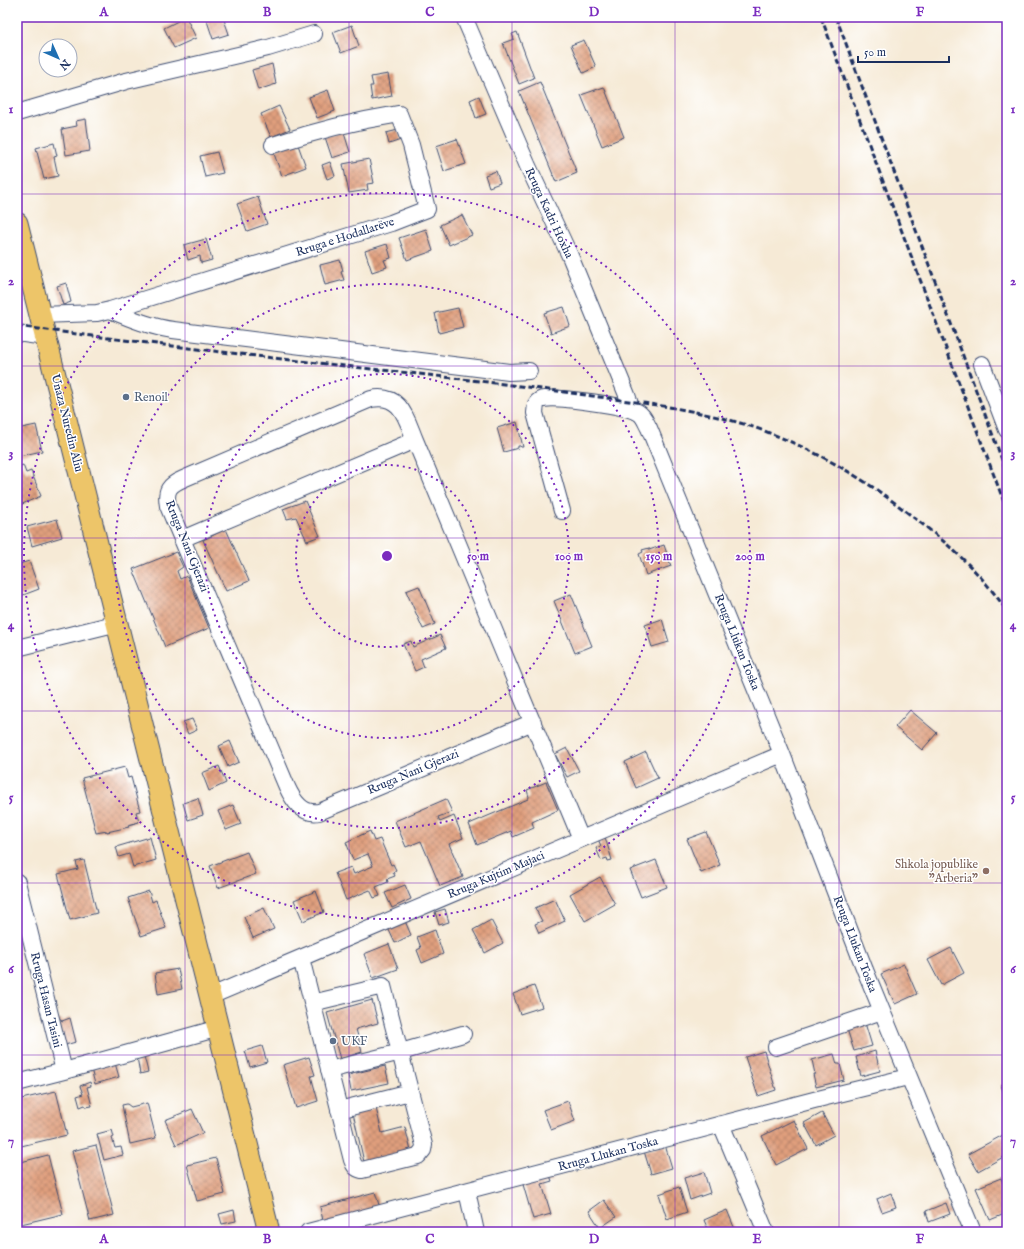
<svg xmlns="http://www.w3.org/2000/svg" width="1024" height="1249" font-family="'IM FELL English',serif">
  <defs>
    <pattern id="building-cross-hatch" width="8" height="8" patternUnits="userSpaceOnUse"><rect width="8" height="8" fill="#e09f7d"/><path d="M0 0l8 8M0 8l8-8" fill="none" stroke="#b5826a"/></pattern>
  </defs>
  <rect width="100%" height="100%" fill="#fff"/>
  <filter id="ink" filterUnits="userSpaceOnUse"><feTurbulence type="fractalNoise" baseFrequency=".025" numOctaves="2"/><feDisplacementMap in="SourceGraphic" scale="8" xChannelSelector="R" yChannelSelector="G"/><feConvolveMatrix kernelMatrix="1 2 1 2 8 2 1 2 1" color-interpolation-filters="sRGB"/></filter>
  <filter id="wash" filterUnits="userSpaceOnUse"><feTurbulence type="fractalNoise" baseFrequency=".012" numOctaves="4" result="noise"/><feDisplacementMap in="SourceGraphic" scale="16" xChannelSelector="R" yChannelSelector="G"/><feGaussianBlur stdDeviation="0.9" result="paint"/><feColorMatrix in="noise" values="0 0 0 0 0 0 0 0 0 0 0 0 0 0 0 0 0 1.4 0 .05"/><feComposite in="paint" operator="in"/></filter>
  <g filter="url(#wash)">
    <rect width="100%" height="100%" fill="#f6ead6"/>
    <g id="blocks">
      <path fill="url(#building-cross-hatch)" d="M186 17 196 38 174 48 164 28Z
        M209 17H223L229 34 213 39 206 18Z
        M352 25 359 46 341 53 333 32Z
        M517 32 534 78 519 84 503 43 514 39 512 34Z
        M584 40 596 67 583 73 571 45Z
        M272 64 276 84 258 90 252 70Z
        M388 74 392 96 372 100 370 86H373L371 77Z
        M540 82 577 173 556 182 519 91Z
        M604 87 624 137 602 146 581 95Z
        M328 90 335 111 317 118 309 97Z
        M479 96 486 114 476 118 470 100Z
        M279 106 290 129 271 137 261 114Z
        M86 119 90 151 66 155 62 129 77 126 76 121Z
        M343 130 350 152 332 158 325 137Z
        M398 130 401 140 389 144 386 133Z
        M457 139 466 164 444 171 436 146Z
        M297 142 306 167 282 176 273 151Z
        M54 143 57 156 54 157 58 176 44 179 36 148Z
        M217 152 223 173 205 177 200 156Z
        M369 159 374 183 367 184 368 190 349 193 343 164Z
        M330 162 335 176 327 179 322 165Z
        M496 171 500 183 489 187 485 175Z
        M258 197 267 224 247 231 237 204Z
        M462 215 472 235 449 245 440 225Z
        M426 229 433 251 407 260 399 238Z
        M206 239 212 260 201 263 200 256 188 260 184 245Z
        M387 244 391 258 384 260 387 267 372 272 365 251Z
        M340 260 343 271 341 272 344 280 325 285 320 265Z
        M66 283 71 302 63 305 57 286Z
        M564 307 570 326 551 333 544 313Z
        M458 308 463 327 439 333 435 313Z
        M517 422 523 447H521L520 446H518V448L504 452 497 428Z
        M36 425 42 451 19 456 17 449V429Z
        M23 465 26 473 31 471 41 496 20 505 17 498V467Z
        M305 501 320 536 307 541 296 517 287 519 283 509Z
        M57 519 62 537 32 546 27 527Z
        M226 529 249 581 226 591 203 540Z
        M664 545 671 566 646 575 639 554 643 552 642 550 649 548V550Z
        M176 552 183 567 177 571 180 579 187 576 209 628 165 647 133 569Z
        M29 561 39 589 18 597 17 565Z
        M419 586 435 624 423 629 406 591Z
        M571 594 592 646 575 653 554 601Z
        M662 619 669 642 652 647 645 625Z
        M440 635 446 648 421 659 424 667 415 671 403 644 411 641 413 647Z
        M910 710 937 733 922 750 895 727Z
        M192 719 197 730 188 734 183 722Z
        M230 741 239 762 228 767 219 746Z
        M567 748 579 771 567 777 555 754Z
        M646 752 658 778 636 788 625 762Z
        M219 766 226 783 209 791 202 773Z
        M125 767 128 778 131 777 140 811 136 812 139 822 128 825 129 827 107 832V831L96 833 82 778Z
        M546 782 558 810 532 822 534 828 513 837 511 831 477 845 469 824 528 799 529 797 527 790Z
        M198 798 203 815 188 820 183 803Z
        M446 799 452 812 438 817 440 822 454 816 463 838 449 844 463 877 440 886 421 841 406 847 395 821Z
        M233 805 241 824 226 830 218 811Z
        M370 831 374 841 380 839 391 865 393 864 396 870 393 872 395 876 387 879 388 882 376 887 380 896 374 898 370 890 346 900 335 873 351 867 354 874 373 866 368 854 353 860 346 842Z
        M706 832 720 865 701 873 687 839Z
        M150 837 156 860 133 867 129 854 119 857 116 847Z
        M605 837 612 860 608 861 607 858 601 860 596 848 601 846 598 839Z
        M247 852 256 874 218 888 210 866Z
        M84 860 97 913 70 920 58 874 78 869 76 862Z
        M656 860 667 887 641 897 630 870Z
        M600 877 615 904 585 921 570 894Z
        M405 885 411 899 392 908 385 893Z
        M149 891 152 902 156 900 166 928 141 936 128 898Z
        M316 891 324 912 303 921 294 900Z
        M555 899 565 921 539 933 535 924 542 921 535 908Z
        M264 908 274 929 253 938 244 917Z
        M445 909 449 922 439 925 435 912Z
        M491 920 503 943 485 953 473 930Z
        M405 921 411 935 395 943 388 928Z
        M435 930 443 954 422 963 417 950 421 948 417 937Z
        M389 944 398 969 373 978 364 954Z
        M951 948 964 973 941 985 928 960Z
        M904 964 917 994 895 1004 881 974Z
        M178 969 182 989 158 994 155 973Z
        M534 986 542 1007 520 1014 513 994Z
        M372 1000 378 1023 356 1029 362 1052 340 1059 327 1013Z
        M70 1018 76 1042 61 1046 56 1020 61 1019 62 1021Z
        M865 1023 872 1046 854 1051 847 1029Z
        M262 1046 267 1062 250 1067 245 1051Z
        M764 1051 776 1090 758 1096 745 1057Z
        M875 1051 880 1071 861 1076 856 1057Z
        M834 1054 837 1064H840L844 1080 816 1087 813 1074H815L812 1060Z
        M144 1056 148 1072 140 1074 137 1057Z
        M309 1057 315 1075 311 1076 318 1101 296 1108 283 1065Z
        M115 1063 119 1077 95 1084 91 1069Z
        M385 1066 389 1083 351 1091 348 1075Z
        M90 1082 91 1086 87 1087 92 1106 86 1107 85 1105 80 1107 77 1096 83 1094 80 1086Z
        M1007 1083V1103L1001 1085Z
        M56 1091 67 1135 17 1147V1100Z
        M568 1101 575 1121 551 1130 543 1110Z
        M147 1103 156 1138 130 1144 122 1105 127 1104 131 1107Z
        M376 1108 382 1133 405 1127 411 1151 364 1162 353 1113Z
        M192 1109 203 1133 176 1145 165 1120Z
        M822 1113 834 1135 816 1145 804 1123Z
        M794 1120 808 1149 776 1165 762 1136Z
        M112 1130 114 1137 112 1138 115 1148 121 1147 123 1155 104 1160 97 1134Z
        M1003 1135 1007 1142V1155L978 1171 968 1154Z
        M96 1145 114 1215 90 1221 72 1151Z
        M665 1145 672 1168 651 1174 644 1151Z
        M48 1155 63 1214 17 1225V1163Z
        M216 1158 225 1194 197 1201 187 1165Z
        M704 1172 710 1193 690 1200 684 1178Z
        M549 1173 552 1181 542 1184 551 1214 533 1219 522 1181Z
        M1001 1178 1007 1193V1213L990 1220 976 1188Z
        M679 1187 687 1212 667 1219 659 1194Z
        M375 1192 380 1208 324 1225 320 1207Z
        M891 1193 896 1207 882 1212 877 1199Z
        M604 1200 616 1217 600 1228 589 1211Z
        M946 1203 950 1214 929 1222 926 1211Z
        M234 1210 236 1221 222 1224 219 1214Z
        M727 1210 736 1232H709L704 1220Z"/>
    </g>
  </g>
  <g filter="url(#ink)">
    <use href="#blocks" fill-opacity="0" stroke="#3c4b70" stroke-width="1"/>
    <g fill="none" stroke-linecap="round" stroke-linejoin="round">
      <defs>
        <path id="minor" d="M464 17 527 164 570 256 627 395 632 410
          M17 113 126 81 268 48 314 34
          M110 310C131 319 151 327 173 330L509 372 529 371
          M40 315 97 313 110 310 391 223 427 209 411 145 399 114C355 121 315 131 273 145
          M17 333 45 337
          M982 364 1007 430
          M562 511 535 413 536 404C538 401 540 399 544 399 556 396 629 406 639 413 644 416 646 423 649 428L782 754 865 970 973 1232
          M182 539 415 440
          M17 648 118 623
          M533 722 319 812C302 815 293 800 287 787L168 506C165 490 169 485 183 479L371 399C401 393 406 418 415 440L581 839
          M17 882 64 1071
          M301 958 352 1160C354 1166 356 1169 362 1170L418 1156 423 1150 424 1145 383 986 312 1003
          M211 996 782 754
          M776 1047 882 1011
          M329 1070 401 1052 463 1034
          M17 1083 64 1071 219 1028
          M339 1110 410 1092
          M721 1124 766 1232
          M467 1191 476 1232
          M308 1232 814 1100 908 1077"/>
        <path id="major" d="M17 223 269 1232"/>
      </defs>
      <use href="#minor" stroke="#3c4b70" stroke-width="18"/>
      <use href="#major" stroke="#3c4b70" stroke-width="23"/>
      <use href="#minor" stroke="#fff" stroke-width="16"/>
      <use href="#major" stroke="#edc569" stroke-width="21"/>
      <path stroke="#1b2f5e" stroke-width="3" stroke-dasharray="6 3" stroke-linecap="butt" d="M821 17 1007 510
        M836 17 1007 473
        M17 326C135 342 253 356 372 369 448 377 524 386 599 397 652 404 706 411 756 428 813 448 866 479 913 517 948 543 982 574 1007 611"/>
    </g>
  </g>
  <path fill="none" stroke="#7b2cbf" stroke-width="1" stroke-opacity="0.55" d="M185 17V1232M349 17V1232M512 17V1232M675 17V1232M839 17V1232M17 194H1007M17 366H1007M17 538H1007M17 711H1007M17 883H1007M17 1055H1007"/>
  <g fill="none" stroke="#7b2cbf" stroke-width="2" stroke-dasharray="2 4">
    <circle cx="387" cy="556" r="91"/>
    <circle cx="387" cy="556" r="182"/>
    <circle cx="387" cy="556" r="272"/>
    <circle cx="387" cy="556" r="363"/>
  </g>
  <g fill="#5c6f8a" stroke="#fff" stroke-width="1.5">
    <circle cx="126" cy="397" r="4"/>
    <circle cx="333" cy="1041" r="4"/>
  </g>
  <circle fill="#8d6e63" stroke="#fff" stroke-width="1.5" cx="986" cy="871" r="4"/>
  <g text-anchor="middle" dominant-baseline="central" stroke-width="3" stroke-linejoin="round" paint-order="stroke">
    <g font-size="12" fill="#1b2f5e" stroke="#fff">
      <text transform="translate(549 213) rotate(65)">Rruga Kadri Hoxha</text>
      <text transform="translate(345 237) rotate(-18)">Rruga e Hodallarëve</text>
      <text transform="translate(67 423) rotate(76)">Unaza Nuredin Aliu</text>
      <text transform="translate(187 546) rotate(68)">Rruga Nani Gjerazi</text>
      <text transform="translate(737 642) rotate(68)">Rruga Llukan Toska</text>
      <text transform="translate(413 772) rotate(-23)">Rruga Nani Gjerazi</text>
      <text transform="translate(496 875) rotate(-23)">Rruga Kujtim Majaci</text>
      <text transform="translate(855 944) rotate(69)">Rruga Llukan Toska</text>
      <text transform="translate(46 1000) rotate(76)">Rruga Hasan Tasini</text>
      <text transform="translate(608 1154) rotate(-15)">Rruga Llukan Toska</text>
    </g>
    <g font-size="12" fill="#4e5e75" stroke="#fff" text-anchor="start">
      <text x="134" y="397">Renoil</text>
      <text x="341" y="1041">UKF</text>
    </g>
    <g font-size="12" fill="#785e54" stroke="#fff" text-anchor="end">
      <text x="978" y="864">Shkola jopublike<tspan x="978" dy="14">"Arberia"</tspan></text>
    </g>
  </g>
  <circle cx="387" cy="556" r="6" fill="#7b2cbf" stroke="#fff" stroke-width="2"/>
  <g font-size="12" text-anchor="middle" font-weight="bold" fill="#7b2cbf" stroke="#fff" stroke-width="3" stroke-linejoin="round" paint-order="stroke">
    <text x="478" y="560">50 m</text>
    <text x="569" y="560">100 m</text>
    <text x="659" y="560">150 m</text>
    <text x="750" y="560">200 m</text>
  </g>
  <rect width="1024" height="1249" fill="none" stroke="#fff" stroke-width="44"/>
  <g transform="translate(58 58) rotate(135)"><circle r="19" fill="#ffffff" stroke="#a4acbf"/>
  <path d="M0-3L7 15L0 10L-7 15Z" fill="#1f6fb2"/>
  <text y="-6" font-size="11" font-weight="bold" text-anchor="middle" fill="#1b2f5e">N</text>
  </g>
  <path d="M858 56v6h91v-6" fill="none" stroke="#1b2f5e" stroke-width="2"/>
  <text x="864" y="56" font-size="12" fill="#1b2f5e" stroke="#ffffff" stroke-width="3" paint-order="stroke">50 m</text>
  <rect x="22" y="22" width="980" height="1205" fill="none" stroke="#7b2cbf" stroke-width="1.5"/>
  <g font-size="13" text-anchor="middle" font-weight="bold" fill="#7b2cbf">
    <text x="104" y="16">A</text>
    <text x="267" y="16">B</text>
    <text x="430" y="16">C</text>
    <text x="594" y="16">D</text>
    <text x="757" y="16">E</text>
    <text x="920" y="16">F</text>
    <text x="11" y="113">1</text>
    <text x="1013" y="113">1</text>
    <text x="11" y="285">2</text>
    <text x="1013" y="285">2</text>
    <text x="11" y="457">3</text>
    <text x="1013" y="457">3</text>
    <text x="11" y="629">4</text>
    <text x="1013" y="629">4</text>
    <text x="11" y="801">5</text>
    <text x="1013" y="801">5</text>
    <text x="11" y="973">6</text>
    <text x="1013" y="973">6</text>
    <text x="11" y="1145">7</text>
    <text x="1013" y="1145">7</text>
    <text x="104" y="1243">A</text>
    <text x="267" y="1243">B</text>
    <text x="430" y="1243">C</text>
    <text x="594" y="1243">D</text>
    <text x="757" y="1243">E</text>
    <text x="920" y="1243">F</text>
  </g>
</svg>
